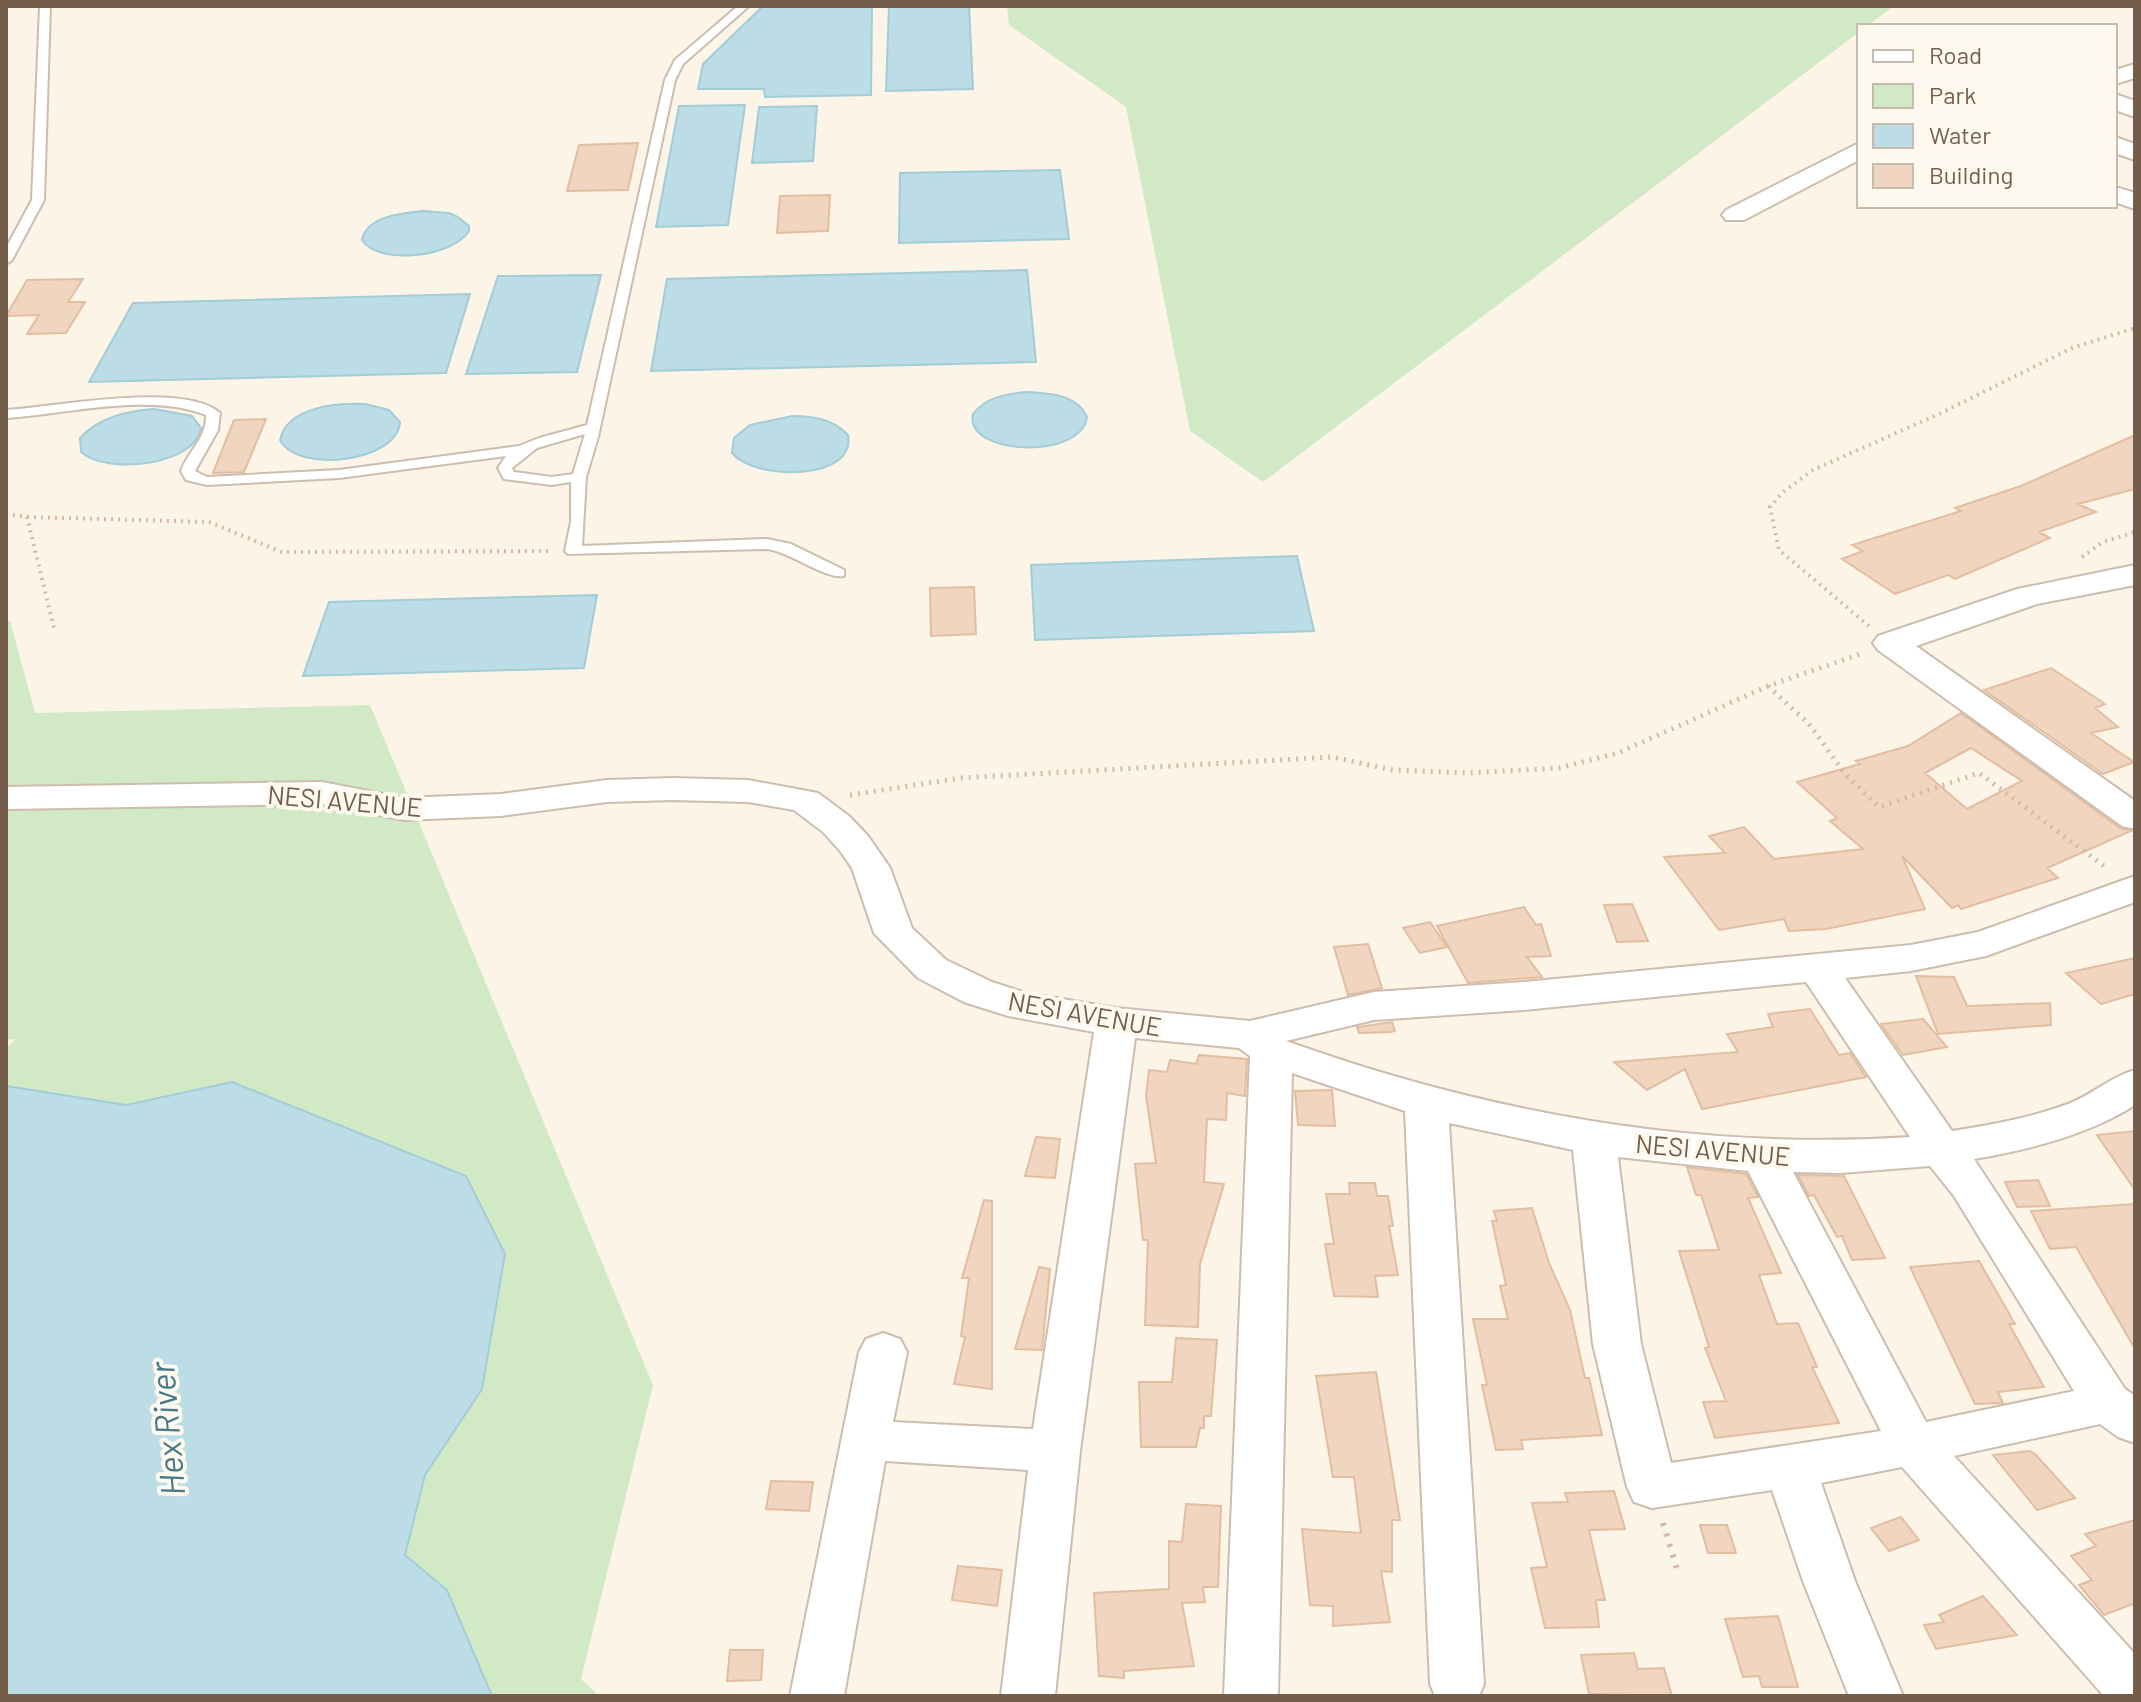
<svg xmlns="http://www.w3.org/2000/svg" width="2141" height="1702" font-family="Barlow,sans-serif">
  <rect width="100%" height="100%" fill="#fcf5e7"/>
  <path fill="#d2e9c6" d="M1007 6H1894L1867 26H1859V32L1263 482 1190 431 1126 107 1009 25Z
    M6 620 10 621 35 713 370 705 653 1385 581 1679 599 1696H492L447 1591 405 1555 425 1475 482 1389 466 1176 233 1082 126 1105 6 1086V1048L16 1039 6 1040Z"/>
  <path fill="#bcdde5" stroke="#a2ccd7" stroke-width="2" d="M763 6H872L871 95 765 97 764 89H698L703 64Z
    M889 6H969L973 89 886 91Z
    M745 105 728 225 656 227 679 106Z
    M817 106 813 161 752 163 759 107Z
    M1060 170 1069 239 899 243 900 173Z
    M423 211 449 213 458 217 469 226V231C453 257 379 266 362 240 366 216 403 213 423 211Z
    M1027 270 1036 362 651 371 667 279Z
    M601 275 577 372 466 374 498 276Z
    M470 294 446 373 89 382 133 303Z
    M1026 392C1048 393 1077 394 1087 417 1082 460 964 456 973 414 986 397 1006 394 1026 392Z
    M365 404 389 410 400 422C398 462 298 474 280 440 287 406 338 403 365 404Z
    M154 409 192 416 201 428C195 466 106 475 81 452L80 438C99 417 127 411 154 409Z
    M792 416C813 416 833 419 848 435 857 481 755 481 732 453L734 438 750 425Z
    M1297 556 1314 631 1035 640 1031 565Z
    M597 595 584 668 303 676 329 602Z
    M232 1082 466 1176 505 1254 482 1389 425 1475 405 1555 447 1590 492 1696H6V1086L126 1105Z"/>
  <path fill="#f0d6c0" stroke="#e3bda0" stroke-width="2" fill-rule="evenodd" d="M638 143 628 190 567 191 579 145Z
    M830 195 828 231 777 233 780 196Z
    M83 279 68 302H85L66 333 27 334 39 315 6 316 27 280Z
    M266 419 244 472 213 473 234 420Z
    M2135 435V489L2078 504 2096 512 2039 532 2050 538 1955 579 1948 575 1895 594 1842 559 1863 551 1852 545 1961 511 1955 508 2021 486Z
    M974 587 976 634 931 636 930 588Z
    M2051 668 2105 704 2095 708 2118 727 2091 733 2134 762 2103 774 1984 690Z
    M1961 713 2120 828 2131 831 2047 868 2058 878 1961 909 1958 905 1952 908 1902 856 1925 909 1826 929 1789 931 1784 919 1719 930 1664 857 1725 853 1709 836 1744 827 1774 859 1863 849 1830 821 1837 818 1797 782 1860 764 1856 761 1908 746ZM1971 748 2022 781 1967 809 1925 773Z
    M1632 904 1648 941 1617 942 1604 905Z
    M1524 907 1536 925 1541 924 1551 956 1527 957 1542 977 1468 983 1437 926Z
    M1430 922 1447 947 1420 953 1403 928Z
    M1368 944 1382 988 1348 995 1334 947Z
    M2135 958V994L2101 1004 2066 973Z
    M1916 976 1954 977 1967 1006 2050 1003 2051 1025 1938 1034Z
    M1810 1009 1839 1055 1850 1053 1866 1077 1702 1109 1685 1069 1647 1090 1614 1062 1738 1052 1727 1034 1773 1027 1768 1014Z
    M1923 1019 1947 1047 1903 1055 1881 1024Z
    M1392 1022 1395 1031 1390 1032 1359 1033 1357 1027Z
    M1199 1055 1247 1059 1245 1096 1227 1093 1226 1120 1207 1119 1204 1182 1224 1184 1200 1264 1198 1327 1145 1325 1148 1240H1143L1135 1164 1156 1163 1146 1096 1149 1070 1167 1072 1170 1060 1196 1064Z
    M1332 1090 1335 1126 1298 1125 1295 1091Z
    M2135 1131V1190L2097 1135Z
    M1036 1137 1060 1139 1055 1178 1025 1176Z
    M1687 1167 1746 1174 1758 1197 1748 1198 1781 1273 1759 1275 1777 1324 1798 1323 1817 1367H1812L1839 1423 1715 1438 1703 1402 1726 1401 1705 1348 1709 1347 1679 1251 1719 1250 1701 1195H1696Z
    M1798 1175 1844 1176 1885 1258 1852 1260 1842 1236 1837 1237 1814 1195 1809 1196Z
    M2038 1180 2050 1206 2017 1207 2005 1182Z
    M1349 1183H1375L1377 1196H1388L1393 1226H1389L1398 1275 1375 1276 1378 1297 1334 1296 1325 1244H1334L1326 1194H1350Z
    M984 1200 992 1201V1389L954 1384 965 1337 961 1336 969 1278H962Z
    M2135 1204V1349L2076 1247 2050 1249 2031 1211Z
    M1532 1208 1549 1263 1570 1310 1585 1378H1589L1602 1435 1521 1440 1523 1449 1496 1450 1482 1385H1487L1473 1319H1508L1500 1286 1506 1285 1492 1221H1497L1494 1211Z
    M1979 1261 2015 1324H2009L2044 1387 1998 1392 2003 1403 1975 1404 1910 1267Z
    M1039 1267 1050 1269 1042 1350 1015 1349Z
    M1176 1338 1217 1340 1211 1416H1204V1428H1200L1196 1447H1141L1139 1382H1172Z
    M1376 1372 1400 1520H1392V1572L1381 1571 1390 1622 1333 1626V1606L1310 1605 1302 1529 1361 1533 1354 1477H1333L1316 1376Z
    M2030 1451 2035 1454 2075 1498 2037 1510 1993 1455Z
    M771 1481 813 1482 809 1511 766 1509Z
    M1614 1491 1625 1529 1589 1530 1605 1600H1596L1599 1627 1545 1628 1531 1568 1547 1567 1532 1503 1568 1502 1565 1493Z
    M1186 1504 1221 1506 1218 1587H1203L1205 1602 1182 1603 1194 1666 1124 1671V1678L1099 1676 1094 1593 1169 1589V1541L1182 1542Z
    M1901 1517 1919 1540 1889 1551 1871 1528Z
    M2135 1520V1603L2104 1615 2079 1585 2092 1580 2071 1556 2096 1546 2085 1534Z
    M1700 1525H1727L1736 1553H1708Z
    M958 1566 1002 1570 997 1606 952 1600Z
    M1983 1596 2017 1635 1936 1649 1924 1625 1944 1622 1939 1615Z
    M1778 1616 1798 1687H1762L1759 1676 1743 1677 1725 1619Z
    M730 1650H763L761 1680 727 1681Z
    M1634 1653 1638 1669 1664 1668 1672 1696 1589 1694 1581 1655Z"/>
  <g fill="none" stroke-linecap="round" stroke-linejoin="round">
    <defs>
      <path id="lane" d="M40 6H50L44 200 12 260 6 264V248L32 200Z
        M738 6H749L683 64 675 80 598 437 586 477 582 546 767 539 791 544 844 570V576C824 579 791 552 767 549L568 554 565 551 571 522V482L552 485 504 479 498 468 506 456 339 478 207 485 186 480 181 471C188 451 207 438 206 415 150 392 66 414 6 418V410C55 407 184 381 220 413L218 430 195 471 207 477 339 470 519 446 539 438 587 425 665 80 675 60ZM585 434 573 474 552 477 514 472 512 468 537 448Z"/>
      <path id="street" d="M2135 64V78L2115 84V70Z
        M2115 94 2135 101V117L2115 110Z
        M2115 137 2135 144V160L2115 153Z
        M1859 143V160L1744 220H1726L1722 215 1726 210Z
        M2119 188 2135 193V209L2115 202V189Z
        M2135 565V585L2037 604 1916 646 2135 801V829L2122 826 1878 650 1873 643 1878 636 2017 589Z
        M673 778 748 780 818 793 849 816 868 836 890 868 912 928 946 960 992 982 1026 993 1116 1008 1250 1021 1374 992 1524 982 1911 945 1978 932 2135 876V902L1986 956 1911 971 1845 978 1952 1131C1991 1125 2030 1118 2068 1104 2092 1095 2110 1077 2135 1070V1105C2088 1135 2028 1150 1974 1159L2125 1389 2135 1396V1443L2118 1437 2100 1424 1954 1456 2135 1654V1696H2104L1902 1467 1821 1483 1855 1581 1903 1696H1849L1803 1581 1772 1490 1652 1508 1634 1502 1627 1487 1593 1344 1573 1150 1449 1123 1484 1684 1479 1696H1435L1430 1684 1405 1111 1292 1073 1278 1696H1224L1250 1056 1239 1048 1135 1038 1080 1451 1055 1696H1001L1028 1470 885 1461 844 1696H790L859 1352 866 1339 883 1333 900 1339 907 1352 893 1422 1033 1429 1094 1032 1008 1016 964 1002 918 978 874 933 852 868 841 852 823 832 794 810 748 802 673 800 607 802 501 816 404 820 322 804 6 809V787L322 782 404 798 501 794 607 780ZM1806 982 1910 1137C1696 1151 1487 1113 1286 1041L1374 1020 1524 1010ZM1618 1157 1748 1171 1881 1431 1671 1463 1641 1344ZM1930 1166 1954 1196 2074 1391 1926 1422 1793 1172 1841 1173Z"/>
    </defs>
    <use href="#lane" stroke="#cdbdae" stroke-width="4"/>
    <use href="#street" stroke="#cdbdae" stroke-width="4"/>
    <path stroke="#d6b9a2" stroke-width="4" stroke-dasharray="2 5" stroke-linecap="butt" d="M6 514 27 517 54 628
      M27 517 209 522 282 552 552 551
      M2082 557 2103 542 2135 532
      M1869 626 1779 550 1770 507 1783 492 1813 470 1939 414 2072 348 2135 328"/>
    <path stroke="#d6b9a2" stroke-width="5" stroke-dasharray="2 6" stroke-linecap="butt" d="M1768 686 1809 724 1846 775 1879 807 1979 773 2108 869
      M850 795 961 778 1332 757 1393 770 1468 773 1559 768 1618 753 1768 686 1863 653"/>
    <path stroke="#d6b9a2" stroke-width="6" stroke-dasharray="3 8" stroke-linecap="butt" d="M1663 1523 1677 1569"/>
    <use href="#lane" fill="#fff" fill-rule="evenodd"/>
    <use href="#street" fill="#fff" fill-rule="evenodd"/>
  </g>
  <g text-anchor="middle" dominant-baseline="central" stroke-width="8" stroke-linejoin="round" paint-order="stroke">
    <g font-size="26" fill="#755d4c" stroke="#fef9ee">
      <text transform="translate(345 800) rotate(5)">NESI AVENUE</text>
      <text transform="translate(1085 1013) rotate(10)">NESI AVENUE</text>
      <text transform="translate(1713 1149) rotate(5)">NESI AVENUE</text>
    </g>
    <g font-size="34" font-style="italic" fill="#477a87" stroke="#fef9ee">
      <text transform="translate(166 1429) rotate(-95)">Hex River</text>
    </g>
  </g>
  <rect width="2141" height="1702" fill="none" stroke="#755d4c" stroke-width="16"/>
  <rect x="1857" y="24" width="260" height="184" fill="#fef9ee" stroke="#c7bbad" stroke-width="2"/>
  <rect x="1873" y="50" width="40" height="12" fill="#ffffff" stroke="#c7bbad" stroke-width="2"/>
  <text x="1929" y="64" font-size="24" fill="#755d4c">Road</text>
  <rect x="1873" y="84" width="40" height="24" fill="#d2e9c6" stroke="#c7bbad" stroke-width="2"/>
  <text x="1929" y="104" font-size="24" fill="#755d4c">Park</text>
  <rect x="1873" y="124" width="40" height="24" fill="#bcdde5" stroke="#c7bbad" stroke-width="2"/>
  <text x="1929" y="144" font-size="24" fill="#755d4c">Water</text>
  <rect x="1873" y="164" width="40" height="24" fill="#f0d6c0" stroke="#c7bbad" stroke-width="2"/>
  <text x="1929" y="184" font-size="24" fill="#755d4c">Building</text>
</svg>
